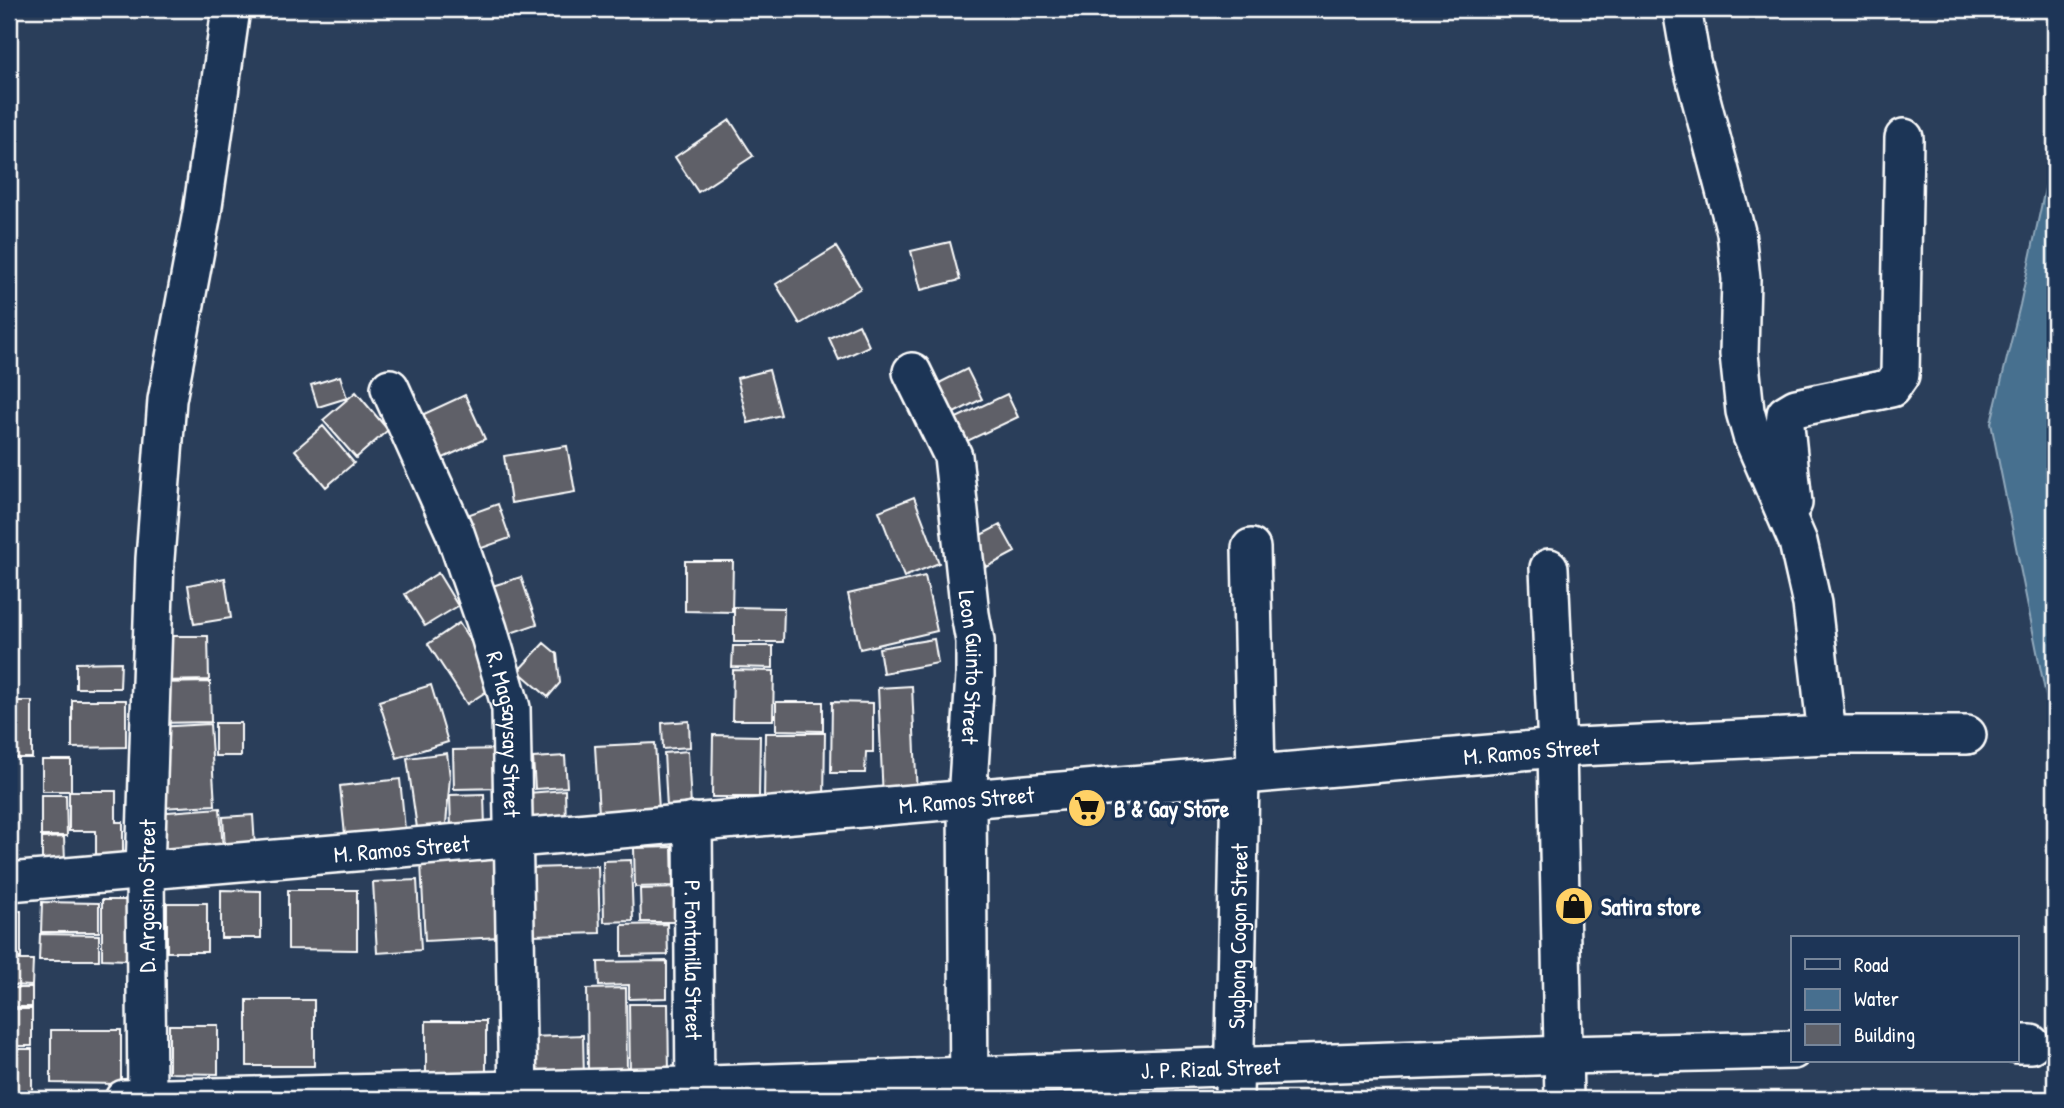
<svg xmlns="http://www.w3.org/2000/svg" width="2064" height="1108" font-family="'Patrick Hand',sans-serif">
  <rect width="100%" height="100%" fill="#2a3e5a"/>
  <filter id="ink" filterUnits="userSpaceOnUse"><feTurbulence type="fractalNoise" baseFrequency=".0143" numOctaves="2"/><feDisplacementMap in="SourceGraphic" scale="14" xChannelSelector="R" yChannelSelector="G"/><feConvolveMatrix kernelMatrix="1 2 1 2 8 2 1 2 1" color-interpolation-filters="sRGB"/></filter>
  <g filter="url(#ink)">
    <path fill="#476f8f" stroke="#91a9bc" stroke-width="2" d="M2055 142V711H2049L1991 423 2020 305Z"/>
    <path fill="#5e6068" stroke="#fff" stroke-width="2" d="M730 120 753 156 698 192 675 157Z
      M950 242 960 280 921 290 911 251Z
      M836 247 861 288 800 324 776 284Z
      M859 324 869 346 839 360 829 338Z
      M967 369 982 399 942 419 927 389Z
      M769 370 781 415 748 423 737 378Z
      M340 376 347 398 318 407 311 385Z
      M356 392 388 430 356 458 323 420Z
      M1007 394 1018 417 961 444 950 421Z
      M465 395 485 439 430 464 411 420Z
      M323 426 354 463 326 487 295 450Z
      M567 446 575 492 511 503 504 456Z
      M914 497 939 563 904 577 879 511Z
      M498 504 510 538 465 554 453 520Z
      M1000 525 1015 552 987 567 973 539Z
      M685 561H733L732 612 685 611Z
      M438 573 458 606 425 626 405 594Z
      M925 576 937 631 860 649 848 594Z
      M521 577 537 624 505 635 489 587Z
      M225 578 231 618 194 624 188 585Z
      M734 607 784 608 783 642H734Z
      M459 623 498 684 467 704 428 644Z
      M159 636H208L209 680 159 681Z
      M934 639 938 663 883 673 879 648Z
      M544 643 557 654 560 683 548 697 518 671Z
      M733 646H773V668L732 667Z
      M121 662 120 688H76V663Z
      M733 670 774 671 773 720H732Z
      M210 682 211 722 158 723 157 683Z
      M431 685 448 742 397 758 379 701Z
      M912 686 917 797 883 799 878 688Z
      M72 700H126V747L72 748Z
      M9 701H32V758H9Z
      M776 702H823V731L776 730Z
      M832 702 873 703V752H866L865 773H831Z
      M689 721 690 747 663 749 662 723Z
      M215 723H241V756H215Z
      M210 724 215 805 161 808 156 727Z
      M765 733H825L824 801H764Z
      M713 735 760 736 759 797H712Z
      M655 743 659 810 599 814 595 746Z
      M504 749 505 788 454 789 453 750Z
      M688 751 691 807 667 808 664 753Z
      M447 753 450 777 446 824 417 828 407 758Z
      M565 756 567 787 535 789 533 758Z
      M42 760H71V791H42Z
      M400 779 405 829 345 835 340 786Z
      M565 790 566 824 530 826 528 793Z
      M69 791H116V822H123V861H96V831H69Z
      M484 794 485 828 451 829 450 795Z
      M41 795H66L67 836H41Z
      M220 808 223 851 158 855 155 813Z
      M253 815 255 847 225 849 223 817Z
      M64 837 65 860 42 861V838Z
      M672 847 673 886 635 887 634 848Z
      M496 859 500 937 425 941 421 863Z
      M631 860 633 921 604 922 603 861Z
      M598 866 600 933 532 935 530 868Z
      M417 880 421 950 377 953 373 882Z
      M679 888 680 922H641L640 889Z
      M221 890 261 891V938H221Z
      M288 890H357V950L288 949Z
      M102 900H128L127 960 102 959Z
      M42 902 99 903V932H41Z
      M167 903H207V952H167Z
      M9 911H21V958H9Z
      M667 924 668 955 622 956V925Z
      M40 934 99 935V960H39Z
      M9 960H33L32 986 9 985Z
      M667 961V998L629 999V985L599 986 598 962Z
      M9 988H32V1007H9Z
      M626 988 627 1073 588 1074 587 989Z
      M247 1000H314V1066H247Z
      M629 1004H668L669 1074 630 1075Z
      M9 1009H32V1046H9Z
      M426 1021H486V1076H426Z
      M169 1025H218V1074L169 1073Z
      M51 1030H121V1084L51 1083Z
      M583 1035 584 1079 531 1080 530 1037Z
      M9 1049H32V1091H9Z"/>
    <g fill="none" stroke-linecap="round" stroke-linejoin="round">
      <defs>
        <g id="minor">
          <path d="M1682 9 1691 61 1736 232 1741 279 1739 354 1745 411 1752 436 1798 542 1812 604 1827 735"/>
          <path id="s1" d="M912 372 953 456 970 614 975 641V676L967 799 969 1098"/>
          <path id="s2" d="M390 388 455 533 488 629 511 708 518 1099"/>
          <path d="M1793 503 1785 426 1786 414 1796 408 1891 388 1900 375 1904 138"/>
          <path d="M1251 548 1256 773"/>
          <path d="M1549 568 1557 748 1564 1099"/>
          <path id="s3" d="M693 822 695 1099"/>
          <path id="s4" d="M9 882 1557 748 1827 735H1967"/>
          <path d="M2017 1044H2031"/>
          <path id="s5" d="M124 1099 654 1087 1564 1055 1793 1050"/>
          <path id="s6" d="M147 1099 145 871 155 559 167 400 202 213 231 9"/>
          <path id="s7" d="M1234 1099 1240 775"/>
        </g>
      </defs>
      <use href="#minor" stroke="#fff" stroke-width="42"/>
      <use href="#minor" stroke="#1d3557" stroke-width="37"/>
    </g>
  </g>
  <defs>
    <symbol id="supermarket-disc" viewBox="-11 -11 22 22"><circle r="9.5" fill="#ffd166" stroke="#1d3557"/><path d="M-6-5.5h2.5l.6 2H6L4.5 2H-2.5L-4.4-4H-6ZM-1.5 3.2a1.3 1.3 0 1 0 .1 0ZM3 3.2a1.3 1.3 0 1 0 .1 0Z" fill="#111"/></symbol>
    <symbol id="shop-disc" viewBox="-11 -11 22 22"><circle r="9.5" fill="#ffd166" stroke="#1d3557"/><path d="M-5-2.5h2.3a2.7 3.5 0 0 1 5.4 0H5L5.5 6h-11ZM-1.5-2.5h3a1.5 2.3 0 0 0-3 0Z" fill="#111"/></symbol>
  </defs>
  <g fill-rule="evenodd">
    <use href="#supermarket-disc" x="1065" y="786" width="44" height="44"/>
    <use href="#shop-disc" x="1552" y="884" width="44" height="44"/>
  </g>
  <g text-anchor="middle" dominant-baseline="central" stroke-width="7" stroke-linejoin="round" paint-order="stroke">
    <g font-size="23" fill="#fff" stroke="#1d3557">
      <text stroke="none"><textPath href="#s1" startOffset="306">Leon Guinto Street</textPath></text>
      <text stroke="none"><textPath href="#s2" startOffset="368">R. Magsaysay Street</textPath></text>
      <text stroke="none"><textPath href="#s4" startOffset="1528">M. Ramos Street</textPath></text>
      <text stroke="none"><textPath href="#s4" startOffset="961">M. Ramos Street</textPath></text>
      <text stroke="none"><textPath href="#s4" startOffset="394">M. Ramos Street</textPath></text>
      <text stroke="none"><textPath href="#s6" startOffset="203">D. Argosino Street</textPath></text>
      <text stroke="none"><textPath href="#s7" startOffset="163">Sugbong Cogon Street</textPath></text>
      <text stroke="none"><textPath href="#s3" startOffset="138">P. Fontanilla Street</textPath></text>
      <text stroke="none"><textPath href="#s5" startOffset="1087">J. P. Rizal Street</textPath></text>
    </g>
    <g font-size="23" font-weight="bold" fill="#fff" stroke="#1d3557" text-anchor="start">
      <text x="1114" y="808">B &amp; Gay Store</text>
      <text x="1601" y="906">Satira store</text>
    </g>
  </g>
  <rect width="2064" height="1108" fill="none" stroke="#1d3557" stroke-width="35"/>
  <rect x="18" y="18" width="2029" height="1073" fill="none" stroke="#fff" stroke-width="2.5" filter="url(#ink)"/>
  <rect x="1791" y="936" width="228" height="126" fill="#1d3557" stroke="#77869a" stroke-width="2"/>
  <rect x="1805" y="959" width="35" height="10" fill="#1d3557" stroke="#77869a" stroke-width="2"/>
  <text x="1854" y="972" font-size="21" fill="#ffffff">Road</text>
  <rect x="1805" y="989" width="35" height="21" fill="#476f8f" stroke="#77869a" stroke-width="2"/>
  <text x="1854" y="1006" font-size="21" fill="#ffffff">Water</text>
  <rect x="1805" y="1024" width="35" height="21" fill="#5e6068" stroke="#77869a" stroke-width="2"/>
  <text x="1854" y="1042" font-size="21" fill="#ffffff">Building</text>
</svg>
